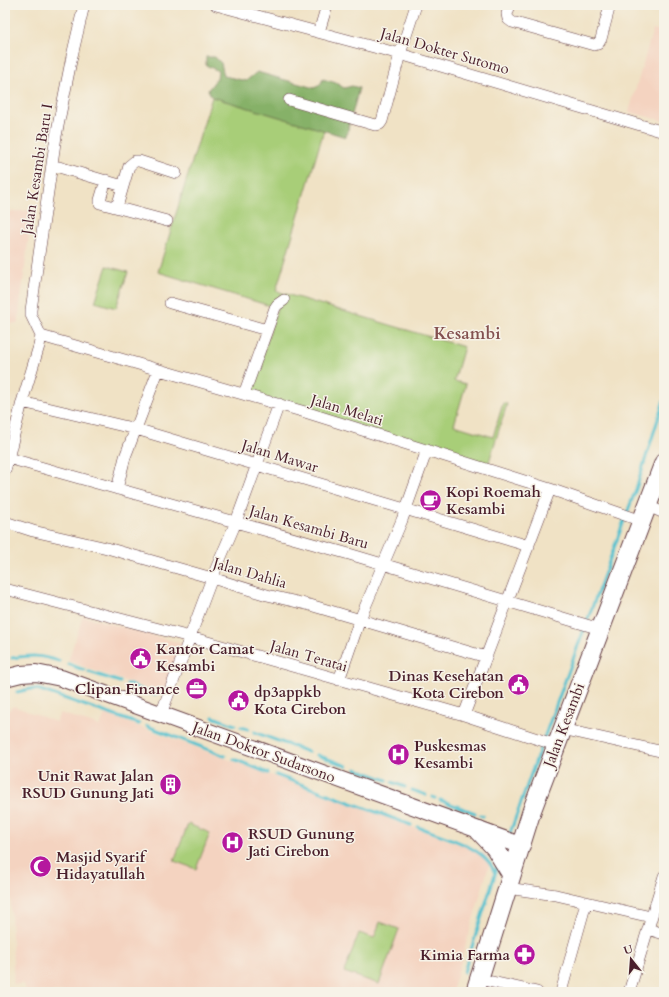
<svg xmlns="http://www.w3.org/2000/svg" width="669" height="997" font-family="Cardo,serif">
  <rect width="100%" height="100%" fill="#f7f3e8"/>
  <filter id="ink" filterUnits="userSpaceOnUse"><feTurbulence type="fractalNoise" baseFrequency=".025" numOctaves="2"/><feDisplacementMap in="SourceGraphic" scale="8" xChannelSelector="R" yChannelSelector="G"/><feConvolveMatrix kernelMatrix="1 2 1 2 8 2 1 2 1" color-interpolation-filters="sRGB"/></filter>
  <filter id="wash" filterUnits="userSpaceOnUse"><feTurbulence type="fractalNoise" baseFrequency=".012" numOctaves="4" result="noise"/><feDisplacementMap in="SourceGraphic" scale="16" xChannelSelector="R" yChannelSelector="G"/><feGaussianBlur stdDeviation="0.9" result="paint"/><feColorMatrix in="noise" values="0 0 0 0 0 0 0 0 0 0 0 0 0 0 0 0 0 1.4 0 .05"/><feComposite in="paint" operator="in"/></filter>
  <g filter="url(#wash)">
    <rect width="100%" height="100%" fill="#f0e2c5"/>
    <path fill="#f4d3c0" d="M653 29 664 32V121L629 112Z
      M32 210 18 323 5 324V212Z
      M83 616 183 644 164 695 68 661Z
      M13 706 56 722 60 713 100 726 105 714 486 854 489 865 452 992H27L23 983 14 985 8 833 5 832 7 826 5 804V716Z"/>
    <path fill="#a8ce78" stroke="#797652" d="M212 97 324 130 276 291 464 347 454 381 466 384 454 425 493 437 503 403 507 404 488 465 251 394 277 308 158 272Z
      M107 266 128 272 116 308 95 302Z
      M188 824 210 833 196 869 174 861Z
      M380 922 399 929 379 984 344 972 359 933 374 938Z"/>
    <path fill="#86b168" stroke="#68684a" d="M206 57H215L221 63 224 76 246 81 257 72 314 88 320 85 323 79 336 83 344 88 352 86 359 88 346 137 212 97 208 90 217 78 218 71 206 65Z"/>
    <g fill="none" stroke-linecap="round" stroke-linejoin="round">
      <path stroke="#55c1cf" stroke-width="3" d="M627 513 636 489 664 400
        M12 658C33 655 39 655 59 661
        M68 664 84 670
        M89 672 120 682
        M127 684 155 695
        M17 692 31 689 40 690 139 724
        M213 717 235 725
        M147 726 225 756
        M241 727 248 729
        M254 732 308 752
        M544 738 625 518
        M317 755 347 766
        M234 759 268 773
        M356 769 387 780
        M276 775 411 825
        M392 782 405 787
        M412 790 426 795
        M433 797 435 798
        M440 800 475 813
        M480 815 483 816
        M418 827C441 836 488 847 495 874
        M509 836 542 743
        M464 972 498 865
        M458 992V991"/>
    </g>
  </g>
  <g filter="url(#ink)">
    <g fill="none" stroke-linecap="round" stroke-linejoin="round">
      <defs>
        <path id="street" d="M216 5 400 54 664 132
          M510 5 507 14 508 19 512 22 594 45 598 44 601 39 610 5
          M319 32 327 5
          M289 100 375 125 380 124 382 121 400 54 416 5
          M52 165 123 186
          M106 180 100 200V203L167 221
          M117 207 129 166 135 161H139L176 173
          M170 303 267 330
          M41 336 305 412 550 489 642 521
          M41 336 31 315V310L56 136 72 56 84 5
          M244 394 275 308 277 305 284 300
          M22 402 136 429 529 546
          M8 458 349 554 600 629
          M5 471 22 402 39 346 41 336
          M117 489 125 457 158 371
          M648 506 664 513
          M5 522 33 531 107 548 212 578 267 595 310 605 486 657
          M5 589 190 637 464 715 556 745
          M339 680 360 619 402 520 427 450
          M161 714 212 578 236 522 279 404
          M464 715 550 489
          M562 729 664 752
          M507 888 556 895 651 917
          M648 929 664 934
          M479 979 537 992
          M561 992 586 903
          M629 992 664 876"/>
        <path id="secondary" d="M5 678 21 674 36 673 61 678 520 845"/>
        <path id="primary" d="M479 831 495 848 511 874
          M475 992 532 810 664 462"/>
      </defs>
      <use href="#street" stroke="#633c42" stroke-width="12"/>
      <use href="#secondary" stroke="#633c42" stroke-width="18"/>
      <use href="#primary" stroke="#633c42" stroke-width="20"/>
      <use href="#street" stroke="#fff" stroke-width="11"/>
      <use href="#secondary" stroke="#fff" stroke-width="16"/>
      <use href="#primary" stroke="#fff" stroke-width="18"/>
    </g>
  </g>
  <defs>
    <symbol id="cafe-disc" viewBox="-11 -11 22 22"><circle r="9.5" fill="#b5179e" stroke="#f7f3e8"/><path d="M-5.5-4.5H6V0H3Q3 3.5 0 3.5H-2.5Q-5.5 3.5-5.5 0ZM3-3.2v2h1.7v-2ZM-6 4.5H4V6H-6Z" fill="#fff"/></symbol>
    <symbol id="civic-disc" viewBox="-11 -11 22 22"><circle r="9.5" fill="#b5179e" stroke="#f7f3e8"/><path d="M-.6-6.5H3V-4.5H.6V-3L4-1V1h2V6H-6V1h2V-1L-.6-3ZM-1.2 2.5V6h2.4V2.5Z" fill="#fff"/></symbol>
    <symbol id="office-disc" viewBox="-11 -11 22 22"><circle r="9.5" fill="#b5179e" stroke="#f7f3e8"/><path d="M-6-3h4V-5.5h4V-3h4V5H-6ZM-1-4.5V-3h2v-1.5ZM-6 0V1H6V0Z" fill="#fff"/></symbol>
    <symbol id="hospital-disc" viewBox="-11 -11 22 22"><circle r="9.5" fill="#b5179e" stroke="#f7f3e8"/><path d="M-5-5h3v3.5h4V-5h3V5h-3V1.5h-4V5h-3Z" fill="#fff"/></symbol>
    <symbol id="building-disc" viewBox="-11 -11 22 22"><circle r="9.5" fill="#b5179e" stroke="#f7f3e8"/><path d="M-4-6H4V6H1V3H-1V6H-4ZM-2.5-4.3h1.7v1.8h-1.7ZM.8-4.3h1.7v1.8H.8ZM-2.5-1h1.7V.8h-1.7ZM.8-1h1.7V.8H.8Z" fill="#fff"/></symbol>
    <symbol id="mosque-disc" viewBox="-11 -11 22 22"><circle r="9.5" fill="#b5179e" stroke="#f7f3e8"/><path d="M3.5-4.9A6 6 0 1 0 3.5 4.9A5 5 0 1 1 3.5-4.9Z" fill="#fff"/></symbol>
    <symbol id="pharmacy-disc" viewBox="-11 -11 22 22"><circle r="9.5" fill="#b5179e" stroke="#f7f3e8"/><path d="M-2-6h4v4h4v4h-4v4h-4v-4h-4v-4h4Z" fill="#fff"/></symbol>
  </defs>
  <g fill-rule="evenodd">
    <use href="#cafe-disc" x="418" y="488" width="25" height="25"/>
    <use href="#civic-disc" x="128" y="646" width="25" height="25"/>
    <use href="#civic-disc" x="506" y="672" width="25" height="25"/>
    <use href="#office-disc" x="184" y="676" width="25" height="25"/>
    <use href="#civic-disc" x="226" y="688" width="25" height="25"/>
    <use href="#hospital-disc" x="386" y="742" width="25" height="25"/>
    <use href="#building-disc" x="158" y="772" width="25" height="25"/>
    <use href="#hospital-disc" x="220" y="830" width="25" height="25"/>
    <use href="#mosque-disc" x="28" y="854" width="25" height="25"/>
    <use href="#pharmacy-disc" x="512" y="942" width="25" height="25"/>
  </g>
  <g text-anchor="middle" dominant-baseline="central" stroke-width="3" stroke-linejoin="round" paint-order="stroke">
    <g font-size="15" fill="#4a1f2b" stroke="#f7f3e8">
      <text transform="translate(445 51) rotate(16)">Jalan Dokter Sutomo</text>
      <text transform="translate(37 169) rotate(-81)">Jalan Kesambi Baru I</text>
      <text transform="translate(347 410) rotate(17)">Jalan Melati</text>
      <text transform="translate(280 456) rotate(17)">Jalan Mawar</text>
      <text transform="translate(309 527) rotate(16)">Jalan Kesambi Baru</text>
      <text transform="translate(250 573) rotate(16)">Jalan Dahlia</text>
      <text transform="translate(309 656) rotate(16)">Jalan Teratai</text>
      <text transform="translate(564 725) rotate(-69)">Jalan Kesambi</text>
      <text transform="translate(264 752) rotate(20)">Jalan Doktor Sudarsono</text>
    </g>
    <g font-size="15" font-weight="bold" fill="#4a1f2b" stroke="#f7f3e8" text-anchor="start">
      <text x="446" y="492">Kopi Roemah<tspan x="446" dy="17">Kesambi</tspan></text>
      <text x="156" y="649">Kantor Camat<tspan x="156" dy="17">Kesambi</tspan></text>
      <text x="504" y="676" text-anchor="end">Dinas Kesehatan<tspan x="504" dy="17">Kota Cirebon</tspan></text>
      <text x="180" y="689" text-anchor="end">Clipan Finance</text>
      <text x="254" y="692">dp3appkb<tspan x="254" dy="17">Kota Cirebon</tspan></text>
      <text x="414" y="746">Puskesmas<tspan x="414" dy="17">Kesambi</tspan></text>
      <text x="154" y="776" text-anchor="end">Unit Rawat Jalan<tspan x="154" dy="17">RSUD Gunung Jati</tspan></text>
      <text x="248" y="834">RSUD Gunung<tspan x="248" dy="17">Jati Cirebon</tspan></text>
      <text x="56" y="857">Masjid Syarif<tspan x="56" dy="17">Hidayatullah</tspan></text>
      <text x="510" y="955" text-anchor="end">Kimia Farma</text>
    </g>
    <g font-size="17" font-weight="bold" fill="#845150" stroke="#f7f3e8">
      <text x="467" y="333">Kesambi</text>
    </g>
  </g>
  <rect width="669" height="997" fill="none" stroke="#f7f3e8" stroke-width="20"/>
  <g transform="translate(631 959) rotate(343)" stroke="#f7f3e8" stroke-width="3" paint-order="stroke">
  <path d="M0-3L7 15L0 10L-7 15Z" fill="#4a1f2b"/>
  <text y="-6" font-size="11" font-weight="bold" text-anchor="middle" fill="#4a1f2b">U</text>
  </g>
</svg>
